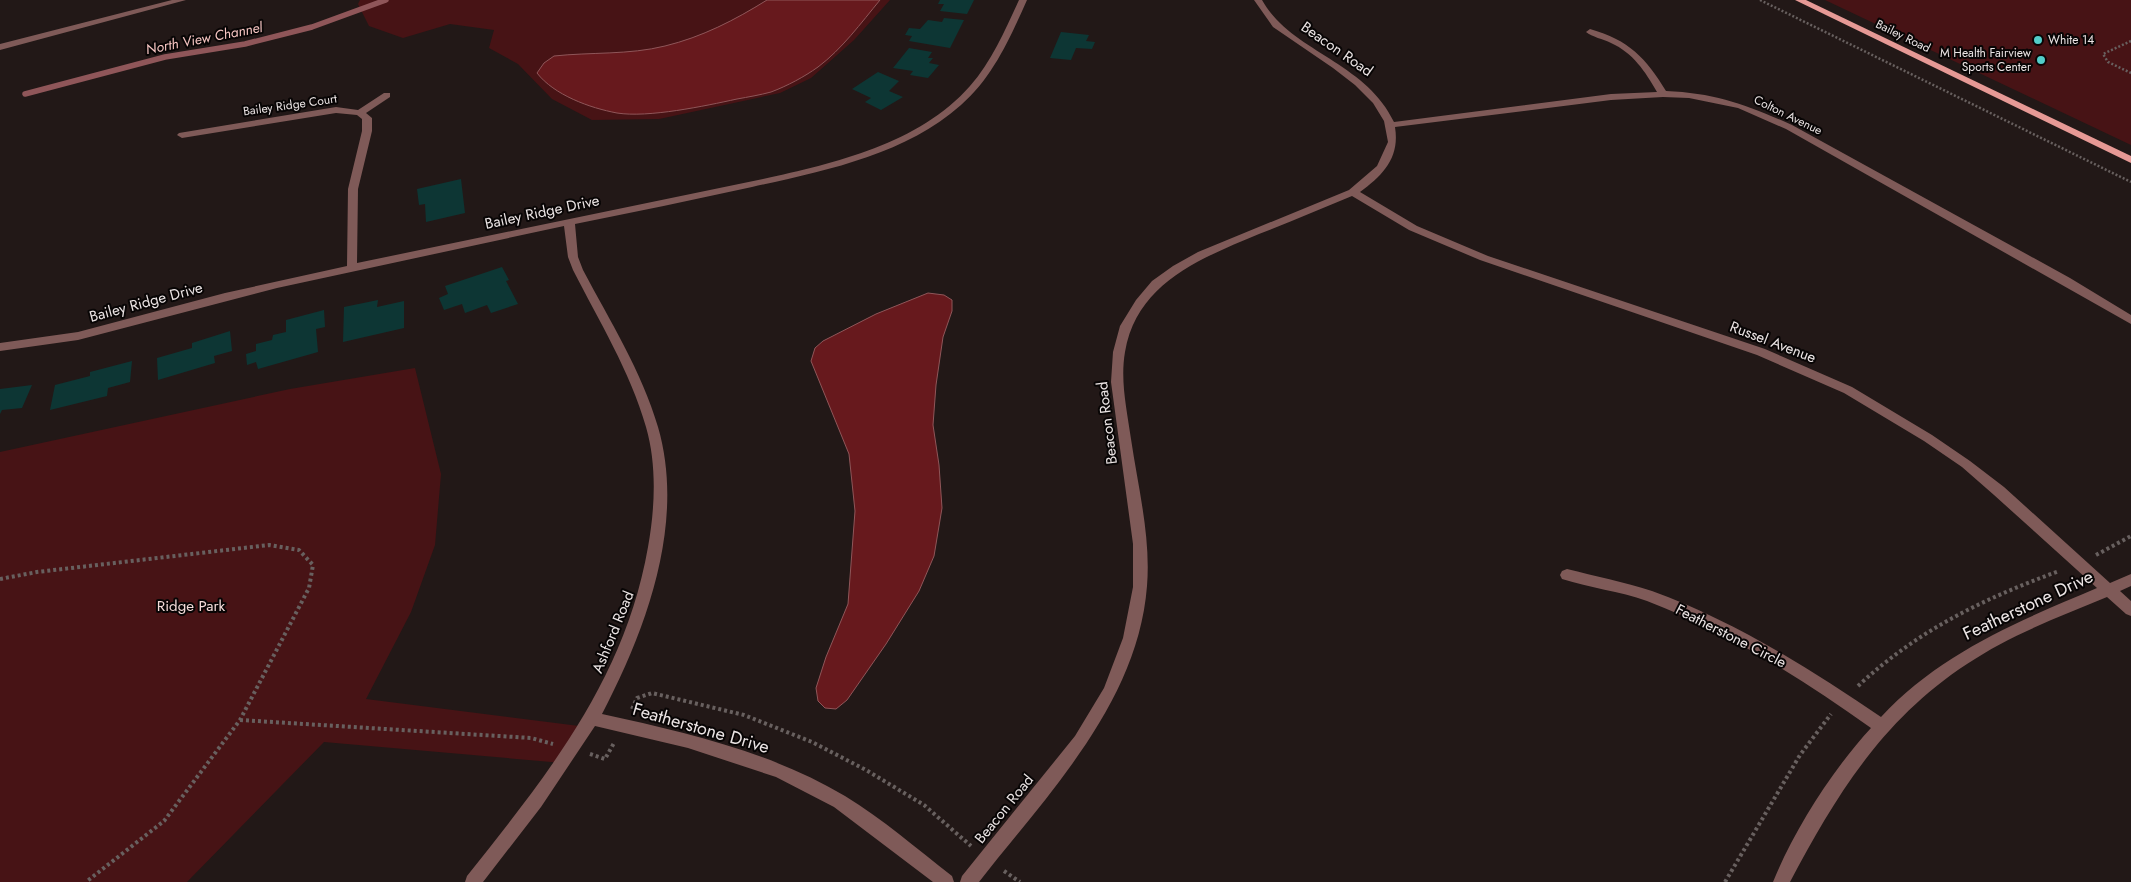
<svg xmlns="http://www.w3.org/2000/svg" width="2131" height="882" font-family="Jost,sans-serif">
  <rect width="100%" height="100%" fill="#221817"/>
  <path fill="#471315" d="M360 0H890L854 40 811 78 780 93 659 119 592 120 552 99 518 64 489 48 494 30 450 24 403 38 369 26 358 4Z
    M1825 0H2131V145Z
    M415 368 441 474 435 545 411 612 366 699 587 727 563 763 324 742 187 882H0V452L290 389Z"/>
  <path fill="#67191d" stroke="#8f5659" d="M767 0H880C861 23 842 49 818 67 804 77 787 86 771 92 760 95 748 97 737 99 705 106 648 118 617 113 590 108 554 95 537 73L544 63 554 56C591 52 629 55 665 46 702 37 735 20 767 0Z
    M928 293 944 295 952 300V311L943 337 936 385 933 425 939 465 942 508 934 556 919 591 886 644 847 700 836 709 825 708 818 701 816 688 826 657 848 604 855 511 849 454 811 361 815 348 823 341 876 314Z"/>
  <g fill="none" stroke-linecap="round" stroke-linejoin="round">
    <path stroke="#8f5659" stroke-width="5.5" d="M25 94 165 57 245 44 312 27 386 0"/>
  </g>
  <path fill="#0d3634" d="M940 0H974L967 14 940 11 944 4H938Z
    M944 18 964 20 950 48 909 41 912 36 905 35 909 28 920 29 928 20 942 22Z
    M1061 32 1089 35 1086 41 1095 42 1092 49 1076 48 1071 60 1050 58Z
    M909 48 932 52 928 58H933L929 63 939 65 928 78 910 75 913 71 893 68Z
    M878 72 899 81 889 91 903 97 881 110 865 102 871 98 852 89Z
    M461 179 465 213 426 222 425 204 419 205 417 189Z
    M502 267 509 280 506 281 518 304 491 313 487 305 465 313 462 304 444 310 439 298 448 294 445 286Z
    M378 300 377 307 404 301V328L343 342 344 307Z
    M324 310 325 327 316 329 318 352 258 369 256 362 247 365 246 354 256 351V344L272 340 273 335 286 332V320Z
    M230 331 232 351 214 356 215 363 158 380 157 358 192 348V343Z
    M132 361 130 382 108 388 107 396 50 410 55 385 90 376V372Z
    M32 385 22 408 2 410 0 414V389Z"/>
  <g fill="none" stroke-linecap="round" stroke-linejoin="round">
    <path stroke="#68605f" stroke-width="2.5" stroke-dasharray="2 2" stroke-linecap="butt" d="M1760 0 2131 182
      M2131 41 2103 54 2108 62 2131 73"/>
    <path stroke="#68605f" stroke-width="4" stroke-dasharray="3 3" stroke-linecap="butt" d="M2096 555 2131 536
      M0 579 37 572 269 545 299 550 313 565 309 588 240 720 164 821 86 882
      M1858 686C1918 630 1983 599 2059 571
      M632 709 637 698 652 693 744 715 812 742 866 770 924 805 971 846
      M240 720 531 738 553 744
      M590 754 605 759 614 743
      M1004 871 1020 882
      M1725 882 1800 755 1831 714"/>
    <path fill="#7f5a58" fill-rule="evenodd" d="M172 0H186L0 50V44Z
      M1019 0H1027C1010 38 993 77 961 105 905 155 824 171 752 187 693 200 634 212 575 224L578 257 583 270C610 321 642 372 658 427 686 523 646 630 602 714 685 732 771 752 845 796 883 819 917 849 952 876L954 882H933L834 807 776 777 688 748 595 726 541 807 483 882H465L467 876C548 774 625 679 648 547 655 508 657 465 646 427 630 371 599 321 573 270L568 257 564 226 277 288 78 340 0 351V343L78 332 225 293 347 266 348 189 362 131V119L357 115 336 113 182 138 177 135 179 133 336 107 358 110 384 93H390V97L366 113 372 118V131L358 189 357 263 763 179C835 163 919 144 970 86 992 61 1005 30 1019 0Z
      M1254 0H1262C1291 52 1365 61 1394 122L1611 94 1657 92C1645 71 1633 53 1611 43 1603 39 1592 37 1586 32L1590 29C1629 40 1646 58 1666 91 1716 93 1747 105 1792 125L2070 278 2131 315V324L1786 129 1738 108 1689 98 1663 97 1611 100 1395 127C1400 158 1383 175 1360 192L1417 226 1488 256 1765 349 1852 387 1932 435 1970 461 2004 487 2110 583 2131 574V586L2120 591 2131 601V616L2126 614 2107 597C2059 617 2010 635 1967 664 1883 719 1836 795 1790 882H1773C1794 830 1833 769 1871 728 1801 678 1728 632 1647 601 1619 591 1590 588 1562 579L1560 575 1562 571 1567 569C1595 576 1624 582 1652 591 1734 621 1809 668 1881 717 1940 653 2019 621 2097 588L1994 495 1962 467 1924 441 1844 393 1757 355 1480 260 1409 230 1352 196C1321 209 1290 222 1259 234 1202 258 1137 282 1125 352 1120 381 1127 410 1131 439 1138 487 1151 537 1147 586 1138 703 1047 795 979 882H960L962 876 1075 736 1104 688 1123 638 1133 587V544L1111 382 1113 352 1120 326 1136 300 1152 281 1173 266 1198 252 1349 190 1377 166 1388 142 1384 121 1373 103 1355 85 1333 68 1273 27Z"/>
    <path fill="#e69995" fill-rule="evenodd" d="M1795 0H1806L2131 156V163Z"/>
  </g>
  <g fill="#53cdc9" stroke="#080505" stroke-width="2">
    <circle cx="2038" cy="40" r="5"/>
    <circle cx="2041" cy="60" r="5"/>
  </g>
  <g text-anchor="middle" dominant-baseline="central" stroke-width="4" stroke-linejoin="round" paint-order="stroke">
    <g font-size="12" fill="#ebe4e4" stroke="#080505">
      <text transform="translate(1903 36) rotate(26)">Bailey Road</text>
      <text transform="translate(290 105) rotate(-8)">Bailey Ridge Court</text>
      <text transform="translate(1788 115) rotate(26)">Colton Avenue</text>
    </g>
    <g font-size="12" fill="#ebe4e4" stroke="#080505" text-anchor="start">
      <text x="2048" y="40">White 14</text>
      <text x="2031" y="53" text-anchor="end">M Health Fairview<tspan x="2031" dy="14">Sports Center</tspan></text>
    </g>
    <g font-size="14" font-style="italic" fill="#f7c6c3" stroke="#080505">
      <text transform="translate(204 38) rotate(-11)">North View Channel</text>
    </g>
    <g font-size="15" fill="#ebe4e4" stroke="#080505">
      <text transform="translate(1337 49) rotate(35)">Beacon Road</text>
      <text transform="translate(542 212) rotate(-12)">Bailey Ridge Drive</text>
      <text transform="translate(146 302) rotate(-15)">Bailey Ridge Drive</text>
      <text transform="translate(1773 342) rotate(21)">Russel Avenue</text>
      <text transform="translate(1107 423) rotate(-97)">Beacon Road</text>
      <text transform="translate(613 632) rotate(-68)">Ashford Road</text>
      <text transform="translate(1731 636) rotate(27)">Featherstone Circle</text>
      <text transform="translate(1004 809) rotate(-51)">Beacon Road</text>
    </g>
    <g font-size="15" fill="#f4dbd9" stroke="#080505">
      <text x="191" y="606">Ridge Park</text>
    </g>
    <g font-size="18" fill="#ebe4e4" stroke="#080505">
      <text transform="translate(2028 605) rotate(-25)">Featherstone Drive</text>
      <text transform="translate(701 728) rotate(16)">Featherstone Drive</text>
    </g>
  </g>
</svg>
